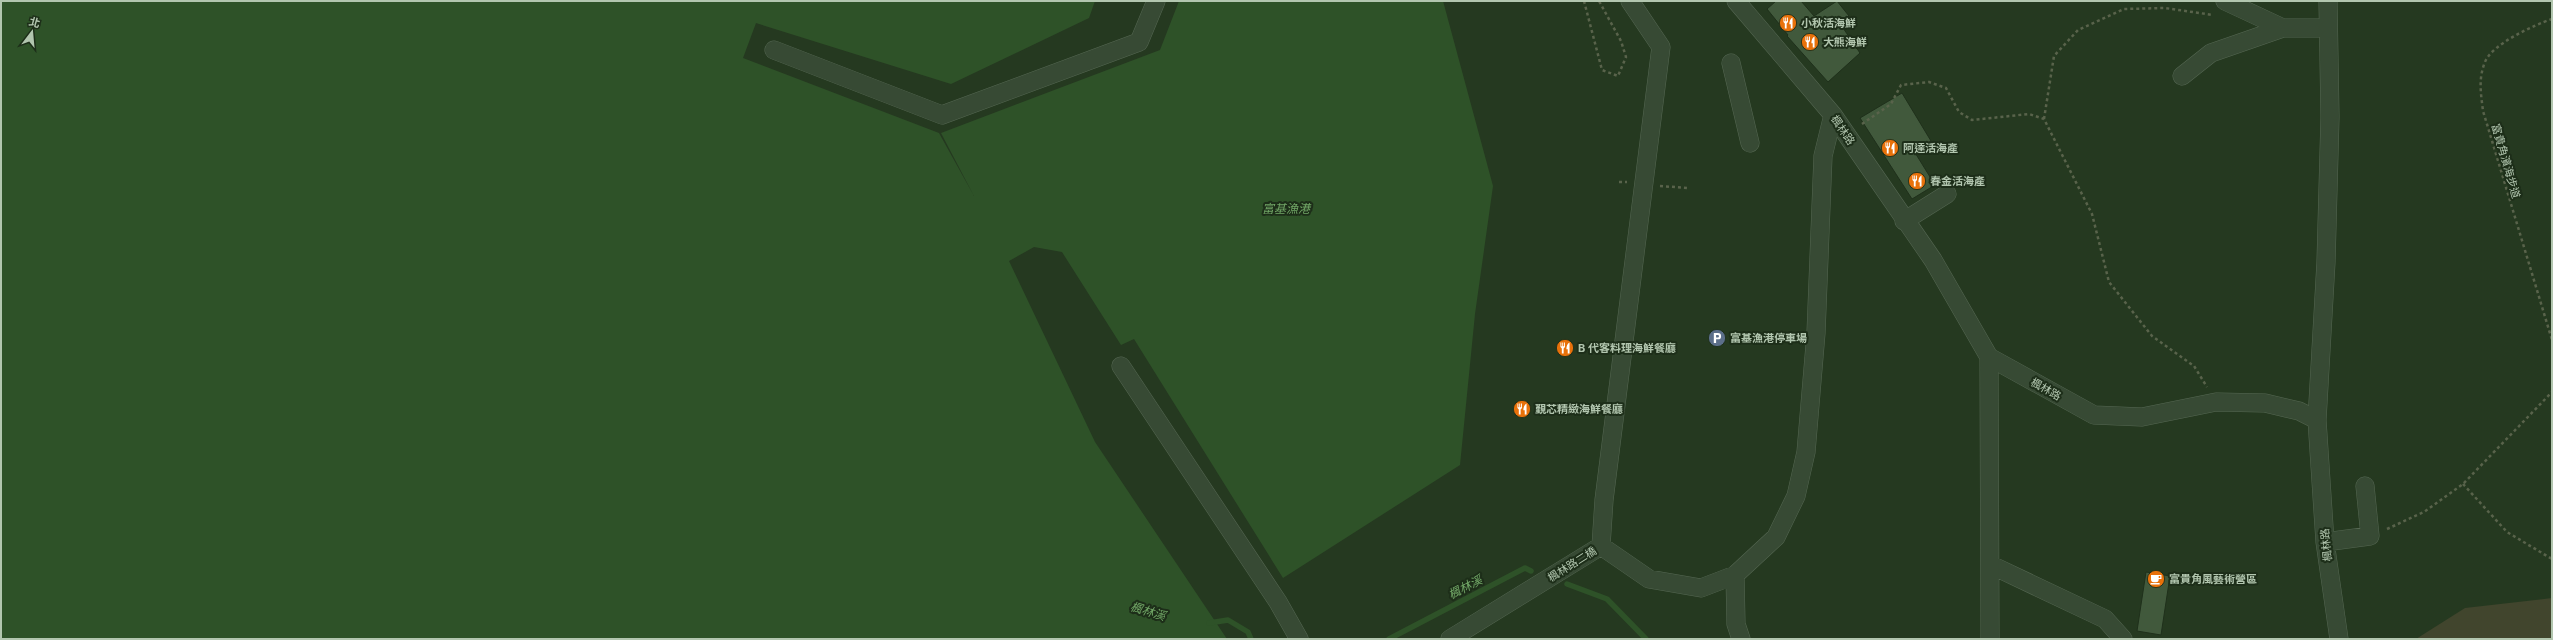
<svg xmlns="http://www.w3.org/2000/svg" width="2553" height="640" font-family="Inter,'Noto Sans TC',sans-serif">
  <rect width="100%" height="100%" fill="#253920"/>
  <path fill="#41452d" d="M2552 598V639H2416L2465 608Z"/>
  <path fill="#2e5228" d="M1 1H1095L1089 18 951 84 756 23 743 58 939 133 974 196 941 133 1160 50 1179 1H1443L1493 186 1475 314 1460 465 1283 578 1134 339 1121 345 1062 252 1034 247 1009 261 1095 442 1227 639H1Z"/>
  <g fill="none" stroke-linecap="round" stroke-linejoin="round">
    <path stroke="#2e5228" stroke-width="5.5" d="M1567 584 1607 599 1646 639
      M1209 623 1228 620 1248 632 1251 639
      M1389 639 1525 568 1531 571"/>
  </g>
  <path fill="#41593c" stroke="#1f301b" d="M1776 1H1801L1814 16 1837 1 1849 16 1839 22 1860 53 1828 82 1787 36 1788 35 1767 9Z
    M1902 93 1931 141 1914 151 1935 185 1912 199 1860 118Z
    M2146 572 2170 576 2161 635 2137 631Z"/>
  <g fill="none" stroke-linecap="round" stroke-linejoin="round">
    <defs>
      <path id="minor" d="M1736 1 1833 115 1933 260 1989 357 2094 415 2142 417 2216 402 2265 403 2299 411 2317 420 2325 542 2339 639
        M2225 1 2283 28H2328
        M774 50 942 115 1139 42 1156 1
        M1731 63 1750 143
        M2182 76 2211 53 2283 28
        M1904 221 1947 194
        M1989 357 1990 639
        M1121 366 1278 602 1299 639
        M2317 420 2326 262 2330 117 2328 1
        M2325 542 2370 536 2365 486
        M1601 546 1649 579 1701 588 1735 575 1776 537 1796 496 1806 452 1816 333 1823 156 1833 115
        M1601 546 1604 500 1661 47 1630 1
        M1991 565 2105 619 2123 639
        M1735 575 1736 624 1741 639
        M1450 639 1601 546"/>
    </defs>
    <use href="#minor" stroke="#556752" stroke-width="19"/>
    <path stroke="#59634b" stroke-width="2.5" stroke-dasharray="3 3" stroke-linecap="butt" d="M1584 1 1602 70 1618 76 1626 57 1621 41 1599 1
      M2552 19C2534 25 2492 44 2485 62 2478 79 2481 94 2483 111L2552 340
      M2044 119 2054 56 2078 30 2124 9 2165 8 2213 15
      M1862 124 1891 104 1901 85 1929 82 1946 88 1959 112 1972 120 2029 114 2044 119 2092 214 2109 282 2152 336 2194 366 2207 387
      M1619 182H1627
      M1660 186 1688 188
      M2463 484 2507 532 2552 559
      M2387 529 2424 512 2463 484 2552 392"/>
    <use href="#minor" stroke="#374a34" stroke-width="18"/>
  </g>
  <defs>
    <symbol id="restaurant-disc" viewBox="-11 -11 22 22"><circle r="9.5" fill="#e8710a" stroke="#1d2e19"/><path d="M-5-6h1v4h1v-4h1v4h1v-4h1v5L-1.5 .5V6h-2V.5L-5-1ZM5-6V6H3V1.5H1.5Q1.5-4 5-6Z" fill="#fff"/></symbol>
    <symbol id="parking-disc" viewBox="-11 -11 22 22"><circle r="9.5" fill="#5c6f8a" stroke="#1d2e19"/><path d="M-3.5-5.5H1a3.5 3.5 0 0 1 0 7H-1V5.5H-3.5ZM-1-3.4V-.6H.8a1.4 1.4 0 0 0 0-2.8Z" fill="#fff"/></symbol>
    <symbol id="cafe-disc" viewBox="-11 -11 22 22"><circle r="9.5" fill="#e8710a" stroke="#1d2e19"/><path d="M-5.5-4.5H6V0H3Q3 3.5 0 3.5H-2.5Q-5.5 3.5-5.5 0ZM3-3.2v2h1.7v-2ZM-6 4.5H4V6H-6Z" fill="#fff"/></symbol>
  </defs>
  <g fill-rule="evenodd">
    <use href="#restaurant-disc" x="1778" y="13" width="20" height="20"/>
    <use href="#restaurant-disc" x="1800" y="32" width="20" height="20"/>
    <use href="#restaurant-disc" x="1880" y="138" width="20" height="20"/>
    <use href="#restaurant-disc" x="1907" y="171" width="20" height="20"/>
    <use href="#parking-disc" x="1707" y="328" width="20" height="20"/>
    <use href="#restaurant-disc" x="1555" y="338" width="20" height="20"/>
    <use href="#restaurant-disc" x="1512" y="399" width="20" height="20"/>
    <use href="#cafe-disc" x="2146" y="569" width="20" height="20"/>
  </g>
  <g text-anchor="middle" dominant-baseline="central" stroke-width="4" stroke-linejoin="round" paint-order="stroke">
    <g font-size="11" font-weight="bold" fill="#b2c6af" stroke="#1d2e19" text-anchor="start">
      <text x="1801" y="23">小秋活海鮮</text>
      <text x="1823" y="42">大熊海鮮</text>
      <text x="1903" y="148">阿達活海產</text>
      <text x="1930" y="181">春金活海產</text>
      <text x="1730" y="338">富基漁港停車場</text>
      <text x="1578" y="348">B 代客料理海鮮餐廳</text>
      <text x="1535" y="409">覲芯精緻海鮮餐廳</text>
      <text x="2169" y="579">富貴角風藝術營區</text>
    </g>
    <g font-size="11" fill="#b2c6af" stroke="#1d2e19">
      <text transform="translate(1843 130) rotate(56)">楓林路</text>
      <text transform="translate(2506 161) rotate(74)">富貴角濱海步道</text>
      <text transform="translate(2046 389) rotate(29)">楓林路</text>
      <text transform="translate(2326 545) rotate(-96)">楓林路</text>
      <text transform="translate(1572 564) rotate(-32)">楓林路二橋</text>
    </g>
    <g font-size="12" font-style="italic" fill="#71a666" stroke="#1d2e19">
      <text x="1286" y="208">富基漁港</text>
      <text transform="translate(1465 587) rotate(-27)">楓林溪</text>
      <text transform="translate(1148 611) rotate(17)">楓林溪</text>
    </g>
  </g>
  <rect width="2553" height="640" fill="none" stroke="#b2c6af" stroke-width="4"/>
  <g transform="translate(32 32) rotate(16)" stroke="#1d2e19" stroke-width="3" paint-order="stroke">
  <path d="M0-3L7 15L0 10L-7 15Z" fill="#b2c6af"/>
  <text y="-6" font-size="11" font-weight="bold" text-anchor="middle" fill="#b2c6af">北</text>
  </g>
</svg>
